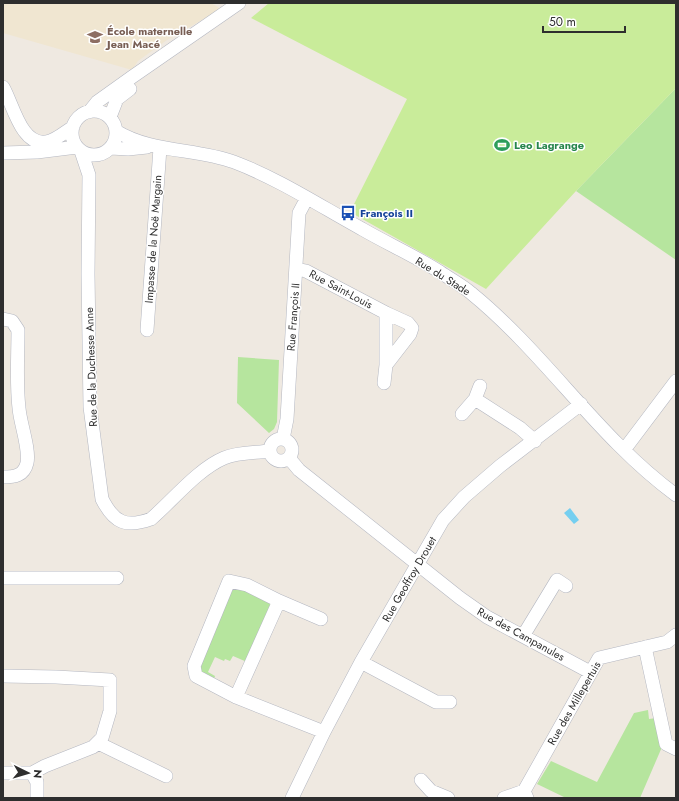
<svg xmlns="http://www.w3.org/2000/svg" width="679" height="801" font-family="Jost,sans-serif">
  <rect width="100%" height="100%" fill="#efe9e1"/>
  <path fill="#f0e6d1" d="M3 3H211L221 9 167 40 138 61 132 70 3 33Z"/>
  <path fill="#b6e59e" d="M676 88V260L576 191Z
    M238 357 279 360 277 422 274 429 269 433 237 403Z
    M237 586 268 599 272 608 247 662 233 656 230 661 225 659 224 661 215 657 208 672 215 676 214 679 200 674 198 665 231 589Z
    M648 710 649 719 656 718 662 747 640 798H566L537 784 551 761 597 782 634 713Z"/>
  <path fill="#c9ec9a" d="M269 3H676V88L576 191 486 289 350 212 407 99 251 18Z"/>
  <path fill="#75cff0" d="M570 508 579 520 574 524 564 513Z"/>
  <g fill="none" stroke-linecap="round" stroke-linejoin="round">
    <defs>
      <path id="minor" d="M3 87C13 104 21 146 46 142 55 141 65 132 73 127
        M72 133a22 22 0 1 1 44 0a22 22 0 1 1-44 0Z
        M89 112 97 102 132 77 239 3
        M110 117 117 99 130 89
        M116 131C152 153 195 148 234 162 279 179 320 206 362 229 388 244 415 256 440 272 450 279 462 285 471 293 546 354 598 438 676 495
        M111 148 128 149 147 147
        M81 151 89 175 88 274 90 407 102 499C114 523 126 528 151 519 173 500 198 469 224 458 238 452 255 453 270 451
        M3 153 37 152 77 147
        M296 269 306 271 386 313V365L384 383
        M386 313 408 323 412 328 410 334 386 365
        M3 319 12 321 18 330C18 356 16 383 19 408 20 423 30 449 27 463 24 476 14 477 3 477
        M147 330 160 148
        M475 399 520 428 535 441
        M462 414 475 399 480 386
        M270 450a11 11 0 1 1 22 0a11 11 0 1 1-22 0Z
        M283 439 287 419 299 213 307 198
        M624 450 676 381
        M289 458 299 470 460 598 487 617 590 672
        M3 578H117
        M279 601 321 619
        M523 636 557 580 566 586
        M645 647 666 744 676 749
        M361 662 436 702H450
        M3 676 56 677 110 680V711L102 738 93 747 45 766 32 773H3
        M236 697 279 601 247 585 229 581 194 666 196 676 236 697 324 732
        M98 743 166 776
        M32 773 37 782V798
        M421 780 431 791 448 798
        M292 798 324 732 361 662 443 520 464 497 500 466 581 404
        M504 798 524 791
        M527 798 524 791 599 658 667 642 676 635"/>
    </defs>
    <use href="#minor" stroke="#b4b7c1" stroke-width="14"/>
    <use href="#minor" stroke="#fff" stroke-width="13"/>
  </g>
  <defs>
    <symbol id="school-bare" viewBox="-9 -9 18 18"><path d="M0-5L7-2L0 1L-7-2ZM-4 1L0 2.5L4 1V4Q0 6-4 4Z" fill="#8d6e63" stroke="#fff" stroke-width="2.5" paint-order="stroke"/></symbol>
    <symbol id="stadium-bare" viewBox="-9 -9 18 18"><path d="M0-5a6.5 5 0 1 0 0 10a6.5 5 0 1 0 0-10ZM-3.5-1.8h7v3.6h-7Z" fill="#2e9e5b" stroke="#fff" stroke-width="2.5" paint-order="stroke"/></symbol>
    <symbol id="bus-bare" viewBox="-9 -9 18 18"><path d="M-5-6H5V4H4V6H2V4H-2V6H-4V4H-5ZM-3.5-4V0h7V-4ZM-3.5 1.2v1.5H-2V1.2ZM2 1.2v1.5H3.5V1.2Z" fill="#1a4fb4" stroke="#fff" stroke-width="2.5" paint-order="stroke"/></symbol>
  </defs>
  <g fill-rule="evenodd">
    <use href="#school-bare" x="84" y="26" width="22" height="22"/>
    <use href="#stadium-bare" x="491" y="134" width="22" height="22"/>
    <use href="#bus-bare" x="337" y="202" width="22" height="22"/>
  </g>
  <g text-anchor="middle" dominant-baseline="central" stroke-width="3" stroke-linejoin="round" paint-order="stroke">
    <g font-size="11" font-weight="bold" fill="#785e54" stroke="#fff" text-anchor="start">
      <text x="107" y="31">École maternelle<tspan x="107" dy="13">Jean Macé</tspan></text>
    </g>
    <g font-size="11" font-weight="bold" fill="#27864d" stroke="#fff" text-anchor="start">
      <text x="514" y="145">Leo Lagrange</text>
    </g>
    <g font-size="11" font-weight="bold" fill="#164399" stroke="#fff" text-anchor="start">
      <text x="360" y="213">François II</text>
    </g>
    <g font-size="11" fill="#2e2e2e" stroke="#fff">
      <text transform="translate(153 239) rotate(-86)">Impasse de la Noë Margain</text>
      <text transform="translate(443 276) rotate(32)">Rue du Stade</text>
      <text transform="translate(341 289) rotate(28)">Rue Saint-Louis</text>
      <text transform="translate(293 317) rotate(-86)">Rue François II</text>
      <text transform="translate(91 367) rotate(-92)">Rue de la Duchesse Anne</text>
      <text transform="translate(409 579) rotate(-60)">Rue Geoffroy Drouet</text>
      <text transform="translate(521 634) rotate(29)">Rue des Campanules</text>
      <text transform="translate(574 703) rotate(-60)">Rue des Millepertuis</text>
    </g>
  </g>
  <rect width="679" height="801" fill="none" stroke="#2e2e2e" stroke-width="8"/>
  <g transform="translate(28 773) rotate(95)" stroke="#ffffff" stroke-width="3" paint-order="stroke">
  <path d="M0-3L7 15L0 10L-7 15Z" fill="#2e2e2e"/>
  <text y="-6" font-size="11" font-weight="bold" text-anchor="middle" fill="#2e2e2e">N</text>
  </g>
  <path d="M543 26v6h82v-6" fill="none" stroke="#2e2e2e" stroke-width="2"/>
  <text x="549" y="26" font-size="12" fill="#2e2e2e" stroke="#ffffff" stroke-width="3" paint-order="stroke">50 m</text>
</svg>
